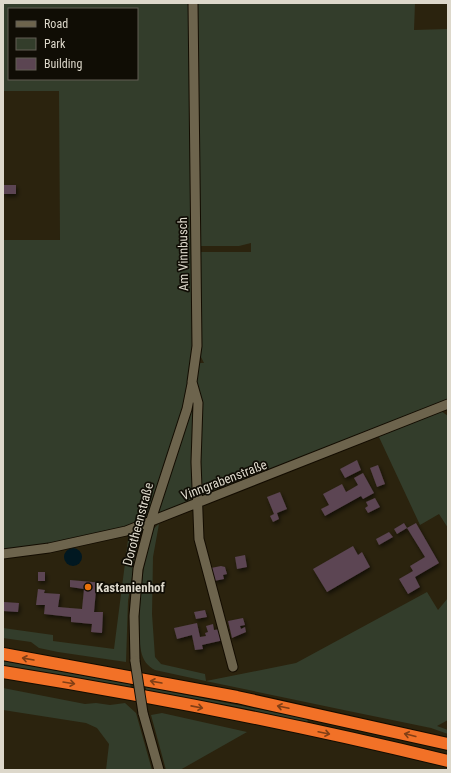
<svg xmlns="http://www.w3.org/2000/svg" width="451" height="773" font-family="'Roboto Condensed',sans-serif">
  <defs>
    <filter id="shadow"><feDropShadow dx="1.5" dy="2.5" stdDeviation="2" flood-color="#0009"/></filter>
  </defs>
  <rect width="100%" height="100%" fill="#2b230e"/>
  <path fill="#333d2b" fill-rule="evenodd" d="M3 3H415L414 30 448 29V401L156 518 197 363H204L198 351V252H251V243L239 246H198L192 166V348L185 409 150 516 142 523 38 548 3 552V240H60L59 91H3ZM9 9H137V79H9Z
    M441 411 448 416V528L439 514 420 525 378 435Z
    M159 524 153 557 152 614 155 657 161 664 205 674 206 681 296 663 427 592 438 610 448 598V720L437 726 448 730V734L431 728C339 709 247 690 155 670 147 666 143 660 141 651 136 627 143 553 152 531 154 528 156 526 159 524Z
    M129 532H134L138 540 128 601 126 662 58 652 39 648 31 642 3 638V628L53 635V641L114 649Z
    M3 661 130 684 131 688 3 665Z
    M146 687 308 719 307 723 146 691Z
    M3 688 85 704 96 703 110 705 125 703 136 713 152 770H106L109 744 97 728 86 723 3 710Z
    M162 713 247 732 180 770H166L151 715Z"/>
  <path fill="#011821" d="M64 557a9 9 0 1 1 18 0a9 9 0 1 1-18 0Z"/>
  <path fill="#5b4552" filter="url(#shadow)" d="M3 185H16V194H3Z
    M357 460 361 470 345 478 340 469Z
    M378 465 385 484 377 487 370 468Z
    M363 473 374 493 363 499 361 496 325 516 321 509 329 505 323 494 342 484 346 492 358 485 354 478Z
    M280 492 287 509 277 513 279 519 273 522 270 516 274 514 267 497Z
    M375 498 380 507 368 513 365 508 368 506 366 502Z
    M404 523 407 528 397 534 394 529Z
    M416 523 439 563 415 577 420 587 408 594 399 579 413 571 410 566 425 557 407 528Z
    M389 532 393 537 379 545 376 539Z
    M353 546 358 555 362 552 370 567 327 592 313 569Z
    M245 555 247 567 237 569 235 557Z
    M221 566 225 567 227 574 223 575 224 579 214 581 211 568Z
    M38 572H45V581H38Z
    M70 580 104 583 103 591 96 590 94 612H103L102 633 91 632 92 624 71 622V617L44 614 45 605H36L38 589 45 590 44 593 60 594 58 607 82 609 84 589 70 587Z
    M4 602 19 603 18 612 3 611Z
    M205 610 207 617 196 619 194 612Z
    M243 618 245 625 240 626 241 629 245 627 246 632 232 638 228 621Z
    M197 623 200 637 206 636 205 633 208 632 206 626 213 624 214 630 221 629 224 640 202 645 203 649 195 650 192 635 177 639 174 628Z"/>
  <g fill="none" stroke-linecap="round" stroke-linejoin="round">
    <defs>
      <path id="minor" d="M193 3 197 346 192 382 198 403 196 462 199 539 233 667
        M3 554 49 548 126 531 448 404
        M135 661 134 616 138 569 150 523 187 409 192 384
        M143 713 159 770"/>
      <path id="highway" d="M3 654 237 697 448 744
        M3 672C152 696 301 725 448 761"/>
    </defs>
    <use href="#minor" stroke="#130c00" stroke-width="11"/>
    <use href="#highway" stroke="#130c00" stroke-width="14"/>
    <use href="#minor" stroke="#6d644d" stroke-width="9"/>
    <use href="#highway" stroke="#f27127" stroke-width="12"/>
    <defs>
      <path id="minor-bridge" d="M135 661 143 713"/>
    </defs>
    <use href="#minor-bridge" stroke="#130c00" stroke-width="11" stroke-linecap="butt"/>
    <use href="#minor-bridge" stroke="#6d644d" stroke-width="9"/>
  </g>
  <defs><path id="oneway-shaft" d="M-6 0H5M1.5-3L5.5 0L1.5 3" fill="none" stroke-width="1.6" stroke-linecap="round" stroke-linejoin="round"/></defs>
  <g stroke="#813f16">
    <use href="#oneway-shaft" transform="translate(28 659) rotate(-170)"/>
    <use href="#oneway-shaft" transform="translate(156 682) rotate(-170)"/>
    <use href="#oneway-shaft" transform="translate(69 683) rotate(9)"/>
    <use href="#oneway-shaft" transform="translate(197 707) rotate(11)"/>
    <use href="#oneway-shaft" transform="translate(283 707) rotate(-168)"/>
    <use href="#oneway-shaft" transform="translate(324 733) rotate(12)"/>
    <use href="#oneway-shaft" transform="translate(410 735) rotate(-166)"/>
  </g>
  <circle fill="#e8710a" stroke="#100d05" stroke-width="1.5" cx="88" cy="587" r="4"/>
  <g text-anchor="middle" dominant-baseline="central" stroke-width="3.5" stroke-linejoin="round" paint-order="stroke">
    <g font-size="13" fill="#ddd8cb" stroke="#100d05">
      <text transform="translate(183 254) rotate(-91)">Am Vinnbusch</text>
      <text transform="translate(224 480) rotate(-21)">Vinngrabenstraße</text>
      <text transform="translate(138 524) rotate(-75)">Dorotheenstraße</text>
    </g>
    <g font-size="13" font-weight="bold" fill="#ddd8cb" stroke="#100d05" text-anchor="start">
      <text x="96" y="587">Kastanienhof</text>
    </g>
  </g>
  <rect width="451" height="773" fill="none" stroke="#ddd8cb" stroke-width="8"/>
  <rect x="8" y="8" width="130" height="72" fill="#100d05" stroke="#625e54"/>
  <rect x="16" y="21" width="20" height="6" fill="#6d644d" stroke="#625e54"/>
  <text x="44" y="28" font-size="12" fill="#ddd8cb">Road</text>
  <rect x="16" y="38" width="20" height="12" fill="#333d2b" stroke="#625e54"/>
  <text x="44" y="48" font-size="12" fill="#ddd8cb">Park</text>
  <rect x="16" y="58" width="20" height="12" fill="#5b4552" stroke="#625e54"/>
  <text x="44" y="68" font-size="12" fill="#ddd8cb">Building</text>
</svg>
